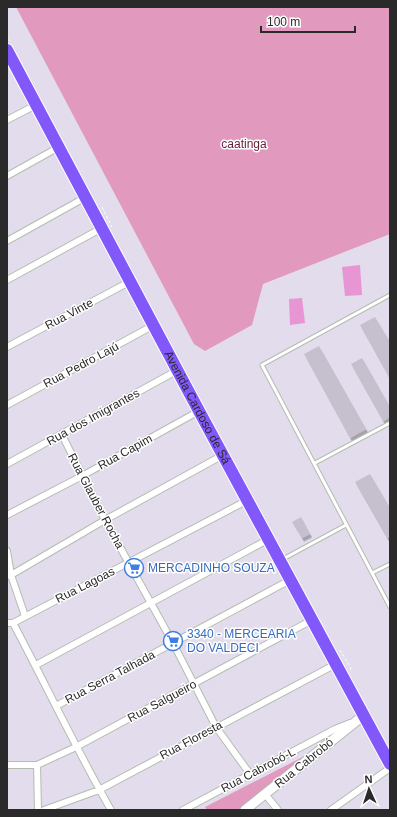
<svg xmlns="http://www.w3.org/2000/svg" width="397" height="817" font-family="Arial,sans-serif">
  <defs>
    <filter id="shadow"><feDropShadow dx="2" dy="3.5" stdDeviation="0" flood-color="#0004"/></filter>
  </defs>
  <rect width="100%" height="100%" fill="#e2dcec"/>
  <path fill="#e199be" d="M16 7H390V234L263 284 252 325 205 351 194 344Z
    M324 746 239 810H207L205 807Z"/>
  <path fill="#e895d3" d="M360 265 362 295 345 296 342 267Z
    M302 298 305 323 290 325 289 299Z"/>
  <path fill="#c6c0ce" filter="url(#shadow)" d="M375 317 390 342V379L360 325Z
    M319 346 366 429 350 438 304 354Z
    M362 358 390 407V417L383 421 351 364Z
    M370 474 390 508V536L387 538 355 482Z
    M301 517 310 534 302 538 292 522Z"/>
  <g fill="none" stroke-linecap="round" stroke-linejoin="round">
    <defs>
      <path id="lane" d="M390 295 262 365 390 607
        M315 463 390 423
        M283 559 346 525
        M372 573 390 564"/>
      <path id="street" d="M7 120 36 105
        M7 176 59 147
        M7 241 86 197
        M7 280 102 228
        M7 347 131 281
        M7 405 154 325
        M62 435 105 520 173 643 216 727 250 774
        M7 464 178 370
        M7 515 82 476 199 411
        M7 551 11 575 25 616
        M7 576 11 575 105 520 223 455
        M7 623H13L248 500
        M13 623C46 685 76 749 111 810
        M36 665 269 539
        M56 706 290 580
        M7 765H37L76 747 312 620
        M37 765 38 810
        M265 794 278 810
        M44 810 99 790 336 664
        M183 810 335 729 350 723
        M331 810 390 768"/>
      <path id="secondary" d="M245 810 364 715"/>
      <g id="highway">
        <path id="s1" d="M7 50 199 411 390 764"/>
      </g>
    </defs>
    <use href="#lane" stroke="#b4bdb0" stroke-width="5"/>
    <use href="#street" stroke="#b4bdb0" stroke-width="8"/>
    <use href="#secondary" stroke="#b4bdb0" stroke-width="11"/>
    <use href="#highway" stroke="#fff" stroke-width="14"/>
    <path stroke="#fff" stroke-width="1" stroke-dasharray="3 2" stroke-linecap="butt" d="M7 36 10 41
      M102 207 112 227
      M340 650 351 668 350 672"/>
    <use href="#lane" stroke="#fff" stroke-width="3"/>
    <use href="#street" stroke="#fff" stroke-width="6"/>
    <use href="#secondary" stroke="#fff" stroke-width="9"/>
    <use href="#highway" stroke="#8258fa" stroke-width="12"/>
  </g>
  <defs>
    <symbol id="supermarket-ring" viewBox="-11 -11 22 22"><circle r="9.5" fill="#fff" stroke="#3f7fe0" stroke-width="1.5"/><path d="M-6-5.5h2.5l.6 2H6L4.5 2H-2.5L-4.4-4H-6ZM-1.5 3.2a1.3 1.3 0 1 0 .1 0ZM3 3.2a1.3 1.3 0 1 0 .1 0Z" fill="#3f7fe0"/></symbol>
  </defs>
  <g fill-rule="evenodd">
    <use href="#supermarket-ring" x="123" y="557" width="22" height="22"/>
    <use href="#supermarket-ring" x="162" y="630" width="22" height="22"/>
  </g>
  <g text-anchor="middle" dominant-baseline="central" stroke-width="3" stroke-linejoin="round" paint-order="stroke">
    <g font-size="12" fill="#651b37" stroke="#fff">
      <text x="244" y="144">caatinga</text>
    </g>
    <g font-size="12" fill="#2a2a2a" stroke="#fff">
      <text transform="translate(69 314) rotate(-28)">Rua Vinte</text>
      <text transform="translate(81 365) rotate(-28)">Rua Pedro Lajú</text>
      <text stroke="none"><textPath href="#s1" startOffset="405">Avenida Cardoso de Sá</textPath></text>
      <text transform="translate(93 417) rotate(-29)">Rua dos Imigrantes</text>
      <text transform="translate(125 452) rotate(-29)">Rua Capim</text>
      <text transform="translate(96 501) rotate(62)">Rua Glauber Rocha</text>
      <text transform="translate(85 585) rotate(-27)">Rua Lagoas</text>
      <text transform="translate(110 677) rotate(-28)">Rua Serra Talhada</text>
      <text transform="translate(162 701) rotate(-28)">Rua Salgueiro</text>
      <text transform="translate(191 740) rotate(-28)">Rua Floresta</text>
      <text transform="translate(304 763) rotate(-39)">Rua Cabrobó</text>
      <text transform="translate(258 770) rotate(-28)">Rua Cabrobó-L</text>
    </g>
    <g font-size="12" fill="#366cbe" stroke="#fff" text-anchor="start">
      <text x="148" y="568">MERCADINHO SOUZA</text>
      <text x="187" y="634">3340 - MERCEARIA<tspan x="187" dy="14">DO VALDECI</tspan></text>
    </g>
  </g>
  <rect width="397" height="817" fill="none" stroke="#2a2a2a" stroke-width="16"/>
  <g transform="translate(369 789) rotate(357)" stroke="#ffffff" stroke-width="3" paint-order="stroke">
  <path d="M0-3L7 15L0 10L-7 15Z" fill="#2a2a2a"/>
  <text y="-6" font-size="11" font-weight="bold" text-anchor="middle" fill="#2a2a2a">N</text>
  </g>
  <path d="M261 26v6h94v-6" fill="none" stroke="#2a2a2a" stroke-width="2"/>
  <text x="267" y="26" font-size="12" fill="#2a2a2a" stroke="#ffffff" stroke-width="3" paint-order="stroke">100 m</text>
</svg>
